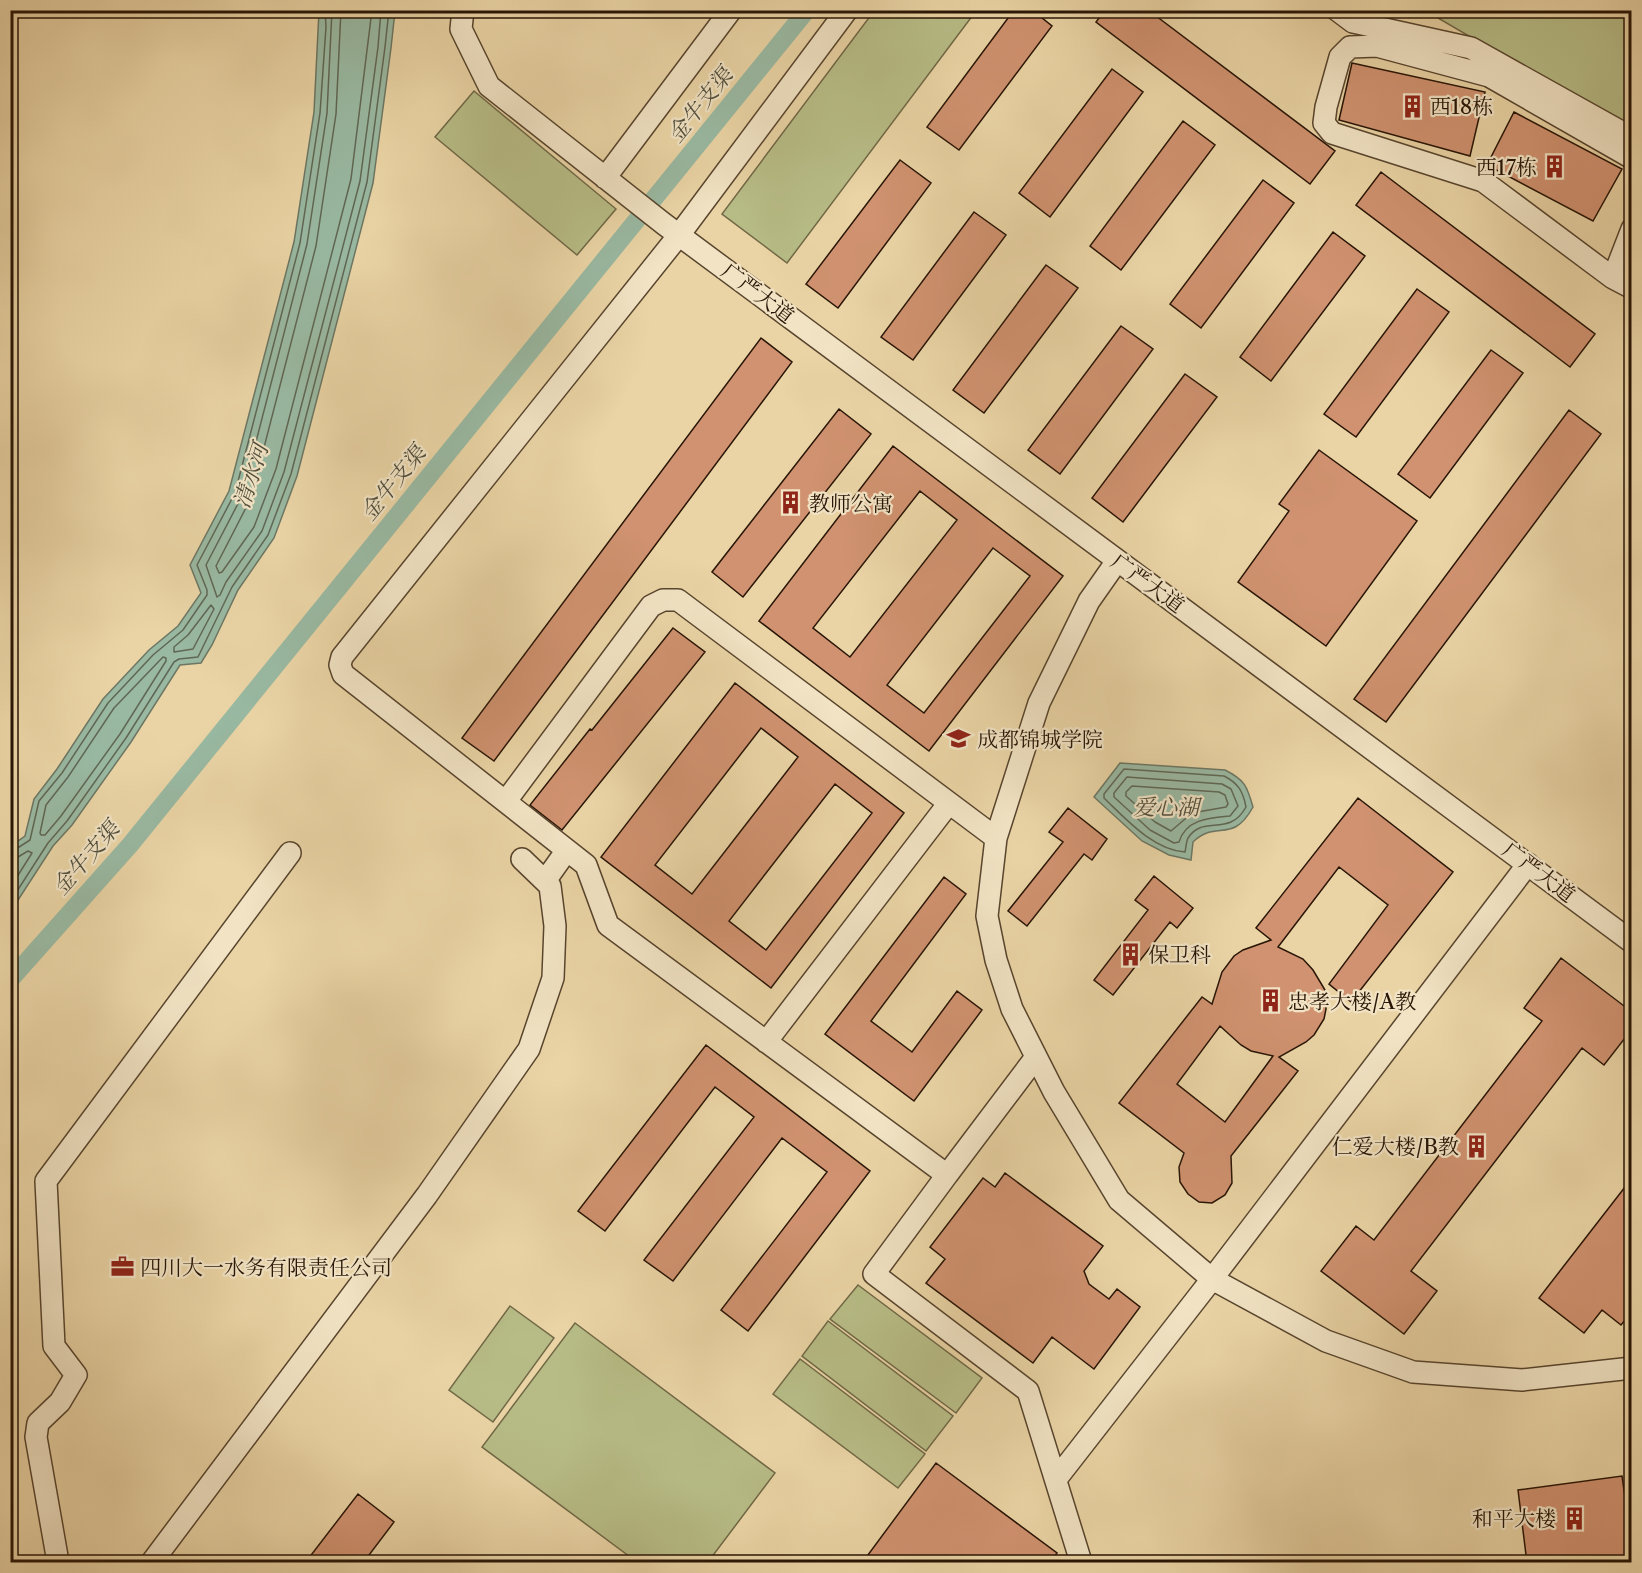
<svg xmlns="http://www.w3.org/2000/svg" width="1642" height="1573" font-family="'Libre Caslon Text','Noto Serif SC',serif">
  <rect width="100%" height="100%" fill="#ead4a5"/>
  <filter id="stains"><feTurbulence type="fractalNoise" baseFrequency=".00333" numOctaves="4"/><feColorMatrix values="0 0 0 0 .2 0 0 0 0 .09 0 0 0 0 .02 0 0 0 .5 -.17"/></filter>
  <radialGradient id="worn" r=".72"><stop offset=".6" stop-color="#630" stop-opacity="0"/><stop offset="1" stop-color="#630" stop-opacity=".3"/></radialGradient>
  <path fill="#b7bc86" stroke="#706846" stroke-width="1.5" d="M874 11H976L787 263 722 214Z
    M1426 11H1631V127L1630 130Z
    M474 91 616 209 577 255 435 137Z
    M858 1285 982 1378 956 1413 830 1319Z
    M510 1306 554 1338 493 1422 449 1390Z
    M828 1321 953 1416 926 1451 802 1356Z
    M575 1323 775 1473 708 1562H637L482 1447Z
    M800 1359 925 1454 898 1488 773 1394Z"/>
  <path fill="#99b9a2" stroke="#6c7764" stroke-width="1.5" d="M319 11H395L391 48 373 183 297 476 274 538 238 590 212 645 201 663 180 665 131 742 72 825 53 846 11 911V846L25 836 34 799 57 769 103 699 149 650 178 626 201 593 190 565 229 491 294 242 314 112Z
    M1120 763 1225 770C1245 780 1247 786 1253 807 1232 845 1217 819 1193 842L1191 860 1169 855 1142 841 1094 797Z"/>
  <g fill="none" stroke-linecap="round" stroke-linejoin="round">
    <path stroke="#606754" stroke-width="1.5" d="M332 10 327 113 307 244 242 496 206 565 217 597 220 595 226 582 262 531 284 472 360 181 378 47 381 10
      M341 10 336 114 316 246 251 498 216 566 219 573 222 572 254 527 276 469 351 179 372 10
      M211 605 214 609 193 649 174 652V647L188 635Z
      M163 657 166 658V661L120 734 61 816 45 835H41L40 833 46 805 68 777 114 708Z
      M1124 769 1224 776C1238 783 1243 791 1246 807 1229 838 1203 814 1188 838 1186 842 1186 848 1185 852 1153 850 1125 818 1104 798V794Z
      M1127 777 1222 784 1231 789 1238 806 1230 816C1209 818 1186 819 1179 842L1174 843 1150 830 1114 797V793Z
      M1132 786 1219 792 1225 795 1228 804 1226 807 1192 813 1171 831 1155 822 1126 796V792Z
      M10 850 16 849 30 840 39 801 62 773 108 703 153 655 183 630 207 595V590L197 565 235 493 300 243 320 113 326 27 325 10
      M10 858 18 857 28 851 32 853 10 888
      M10 902 48 843 67 821 126 738 174 662 179 659 198 657 232 587 268 535 291 474 367 182 385 47 389 10"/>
    <path stroke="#99b9a2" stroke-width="18" d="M10 980 130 845 807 10"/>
  </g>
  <path fill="#d09270" stroke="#281506" stroke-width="1.5" fill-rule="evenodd" d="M1014 10H1032L1052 26 959 150 927 127Z
    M1105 10H1148L1335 151 1310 184 1096 22Z
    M1352 63 1485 92 1470 156 1339 120Z
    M1112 69 1143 92 1050 217 1019 193Z
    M1514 112 1622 169 1593 221 1487 165Z
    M1183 121 1215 145 1121 270 1090 246Z
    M900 160 931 183 838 308 806 284Z
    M1381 172 1595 334 1570 367 1356 205Z
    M1263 180 1294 203 1201 328 1170 304Z
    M974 212 1006 235 913 360 881 337Z
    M1333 232 1365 256 1271 381 1240 357Z
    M1046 265 1078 288 984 413 953 390Z
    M1417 289 1449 312 1356 437 1324 414Z
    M1121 326 1153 349 1060 474 1028 450Z
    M761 338 792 362 494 761 462 738Z
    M1491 350 1523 373 1430 498 1398 474Z
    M1185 374 1217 397 1123 522 1092 498Z
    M839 409 871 434 743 597 712 572Z
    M1569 410 1601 434 1386 722 1354 699Z
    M893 446 1063 576 929 751 759 621ZM920 491 957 520 850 657 813 628ZM993 548 1030 576 924 713 887 685Z
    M1319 450 1417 521 1326 646 1238 582 1289 511 1279 504Z
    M673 628 705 652 562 830 530 805 590 729 592 730Z
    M735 683 904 813 771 988 601 857ZM761 728 798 757 692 894 655 865ZM835 784 872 813 766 950 729 921Z
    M1358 798 1453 872 1351 1002 1329 984 1388 905 1339 867 1278 947 1303 959 1313 970 1325 990 1326 1009 1324 1019 1314 1035 1306 1042 1279 1057 1298 1071 1231 1156 1232 1183 1225 1195 1212 1203 1199 1202 1188 1194 1180 1182 1179 1167 1184 1153 1119 1103 1202 997 1212 1004 1222 972 1234 956 1243 950 1271 940 1256 928ZM1220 1026 1241 1045 1251 1051 1273 1056 1225 1122 1177 1084Z
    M1068 808 1107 839 1092 860 1084 854 1027 926 1008 911 1063 842 1049 832Z
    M1154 876 1193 908 1177 928 1170 922 1113 995 1094 980 1148 910 1135 900Z
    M944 877 966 894 871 1021 912 1052 957 991 982 1010 914 1101 825 1034Z
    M1561 958 1632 1012V1029L1604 1065 1582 1048 1411 1271 1437 1291 1404 1334 1321 1271 1356 1226 1374 1240 1542 1021 1524 1008Z
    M706 1045 870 1171 748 1331 721 1310 827 1172 782 1138 673 1281 644 1260 754 1117 715 1087 605 1231 578 1211Z
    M1005 1173 1103 1246 1084 1271 1089 1284 1109 1299 1117 1289 1140 1307 1094 1369 1052 1337 1033 1363 926 1283 945 1259 930 1247 983 1178 995 1187Z
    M1632 1178V1312L1621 1325 1602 1310 1584 1333 1539 1298Z
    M936 1463 1057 1553 1050 1563H862Z
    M1622 1476 1632 1547V1563H1527L1518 1490Z
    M358 1494 394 1522 363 1563H305Z"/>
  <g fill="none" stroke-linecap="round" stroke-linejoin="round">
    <defs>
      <path id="minor" d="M463 10 461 29 489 86 664 224 1632 942
        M847 10 679 235 342 657 340 665 343 674 586 865 608 925 947 1175 874 1274 1028 1391 1081 1562
        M1337 10 1353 22 1471 48 1632 138
        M605 178 731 10
        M1632 229 1613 278 1632 288
        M1613 278 1483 181 1332 133 1324 123 1326 107 1340 57 1350 47 1377 46 1489 76 1632 158
        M1117 561 1089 601 1039 703 996 838 987 916 996 960 1012 1009 1054 1092 1119 1200 1212 1279 1326 1341 1413 1372 1522 1380 1632 1368
        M506 801 651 606 663 600H678L996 838
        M545 881 567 850
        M766 1042 949 803
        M947 1175 1036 1057
        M1057 1478 1212 1279 1528 864
        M58 1562 36 1437 38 1423 60 1402 76 1375 54 1346 46 1181 290 853
        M152 1562 427 1195 529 1049 553 978 555 926 550 886 522 859"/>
    </defs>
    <use href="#minor" stroke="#58452e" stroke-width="24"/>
    <use href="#minor" stroke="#f1e3c4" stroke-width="21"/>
  </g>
  <defs>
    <symbol id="building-bare" viewBox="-9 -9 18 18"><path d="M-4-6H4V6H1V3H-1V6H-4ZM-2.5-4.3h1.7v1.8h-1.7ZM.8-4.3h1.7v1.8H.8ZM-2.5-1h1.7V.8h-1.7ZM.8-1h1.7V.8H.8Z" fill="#8f2418" stroke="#f1e3c4" stroke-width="2.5" paint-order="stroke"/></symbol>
    <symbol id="university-bare" viewBox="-9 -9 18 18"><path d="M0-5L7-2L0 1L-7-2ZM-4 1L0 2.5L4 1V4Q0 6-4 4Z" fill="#8f2418" stroke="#f1e3c4" stroke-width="2.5" paint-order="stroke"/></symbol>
    <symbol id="office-bare" viewBox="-9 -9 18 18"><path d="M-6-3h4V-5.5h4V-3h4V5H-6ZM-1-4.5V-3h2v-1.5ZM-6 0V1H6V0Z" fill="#8f2418" stroke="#f1e3c4" stroke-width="2.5" paint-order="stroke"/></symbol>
  </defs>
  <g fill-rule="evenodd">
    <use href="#building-bare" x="1396" y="90" width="33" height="33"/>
    <use href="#building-bare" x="1538" y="150" width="33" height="33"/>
    <use href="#building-bare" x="774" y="486" width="33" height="33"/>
    <use href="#university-bare" x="942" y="722" width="33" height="33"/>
    <use href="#building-bare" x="1114" y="938" width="33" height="33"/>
    <use href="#building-bare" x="1254" y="984" width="33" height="33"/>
    <use href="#building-bare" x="1460" y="1130" width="33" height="33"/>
    <use href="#office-bare" x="106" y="1250" width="33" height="33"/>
    <use href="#building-bare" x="1558" y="1502" width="33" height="33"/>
  </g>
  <g text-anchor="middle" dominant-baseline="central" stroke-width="4.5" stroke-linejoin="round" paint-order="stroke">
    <g font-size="21" fill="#281506" stroke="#f1e3c4" text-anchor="start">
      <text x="1430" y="106">西18栋</text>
      <text x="1537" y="167" text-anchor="end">西17栋</text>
      <text x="809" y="503">教师公寓</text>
      <text x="977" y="739">成都锦城学院</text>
      <text x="1148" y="954">保卫科</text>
      <text x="1288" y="1001">忠孝大楼/A教</text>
      <text x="1459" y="1146" text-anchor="end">仁爱大楼/B教</text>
      <text x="140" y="1267">四川大一水务有限责任公司</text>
      <text x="1556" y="1518" text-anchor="end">和平大楼</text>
    </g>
    <g font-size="21" fill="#281506" stroke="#f1e3c4">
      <text transform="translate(758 293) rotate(37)">广严大道</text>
      <text transform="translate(1148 583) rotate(36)">广严大道</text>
      <text transform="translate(1539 872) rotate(37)">广严大道</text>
    </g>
    <g font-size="22" font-style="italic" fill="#504e3d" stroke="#f1e3c4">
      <text transform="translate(700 105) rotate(-51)">金牛支渠</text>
      <text transform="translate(251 476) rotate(-72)">清水河</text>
      <text transform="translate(393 483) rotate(-51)">金牛支渠</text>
      <text x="1166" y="807">爱心湖</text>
      <text transform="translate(86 858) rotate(-49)">金牛支渠</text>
    </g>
  </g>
  <rect width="1642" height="1573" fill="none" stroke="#ead4a5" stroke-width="36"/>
  <rect x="12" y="12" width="1618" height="1549" fill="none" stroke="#281506" stroke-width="3"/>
  <rect x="18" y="18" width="1606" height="1537" fill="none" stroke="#281506" stroke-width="1.5"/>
  <rect width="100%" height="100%" filter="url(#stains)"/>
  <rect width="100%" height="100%" fill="url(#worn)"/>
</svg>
